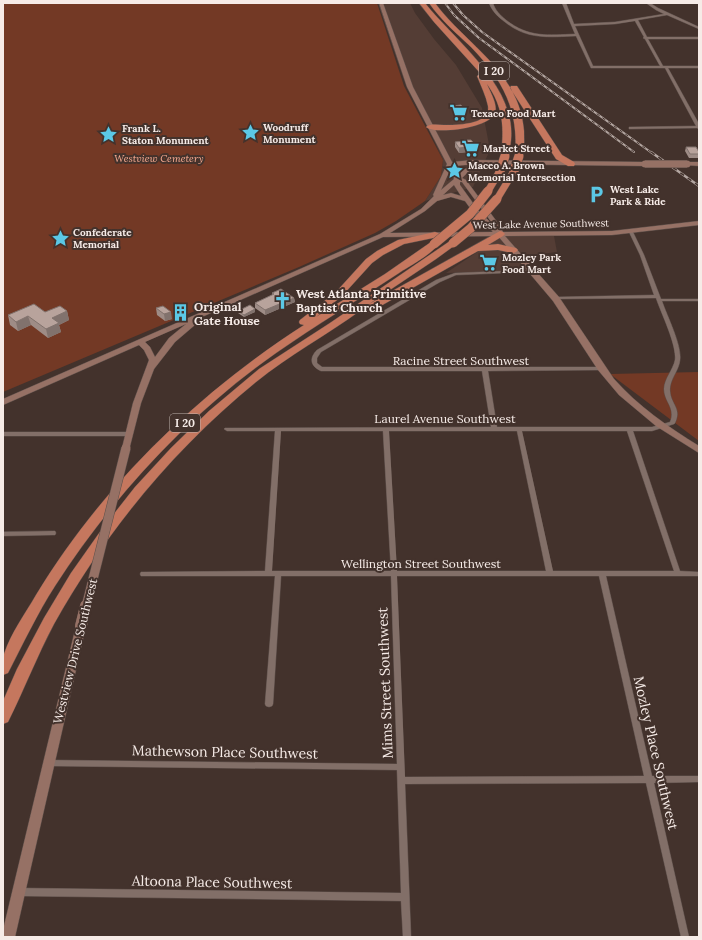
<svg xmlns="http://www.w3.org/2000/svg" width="702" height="940" font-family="Lora,serif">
  <rect width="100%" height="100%" fill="#43322c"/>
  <path fill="#543d35" d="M381 3H410L415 13 434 39 456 65 482 108 490 150 473 187 425 201 441 176 443 160 419 108Z
    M505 236H554L557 252 524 256 535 269 522 271 446 273 492 242Z"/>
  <path fill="#733925" d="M3 3H377L404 86 443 160 441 176 425 201 396 221 375 233 299 267 3 392Z
    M699 372V441L610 374Z"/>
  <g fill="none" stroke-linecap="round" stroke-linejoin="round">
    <defs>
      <path id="street" d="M489 3H493C495 10 500 15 506 20 529 38 548 35 575 34L562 3H566L574 24 615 22 664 14 656 10 646 3H650L658 8 699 27V29L667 15 638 20 647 37H699V39H648L663 66H699V68H668L699 124V129L697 128 629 129V127H630L696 126 665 68H591L576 36C549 37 527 40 505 22 498 17 492 11 489 3ZM635 21 644 37 643 38 645 39 660 66H593L575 26 615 24Z
        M629 231H631L633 232 644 255 661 299H699V301H662C667 316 682 345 680 360 679 371 669 380 670 391 671 405 682 408 675 423L674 424 652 431H633L680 571 699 572V576H606L652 776H699V782L654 783 689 937H681L646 783 405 784 411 937H403L401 901 19 896 16 895 15 892 16 889 19 888 401 893 397 770 49 766 46 765 45 763 46 761 49 760 397 764 391 576H281L273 704 272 706 269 707 266 706 265 704 275 576H141L140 574 141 572H143L265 571 275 431H227L224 429 225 428 491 427 482 371H321C310 366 309 358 317 350L436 280 455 273 531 270 533 271 531 272 456 275 440 282 321 352 317 358V363L322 367H601L603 368 604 369 603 370 488 371 497 427H652L670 422C676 408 664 402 664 389 664 379 673 370 675 360 677 345 661 313 656 298L555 299 553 298 555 297 654 295 640 255 629 232ZM281 431H383L391 571H272ZM389 431H517L546 571H397ZM522 431H627L674 571H553ZM397 576H599L644 776 405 777Z
        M3 432H129L132 434 129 436H3Z
        M53 531H55L56 533 55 535H53L3 536V532Z"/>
      <path id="secondary" d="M379 3H383L413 87 452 162 472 160 645 162 648 164 645 166 481 164V166L469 171 462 178 466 180 500 226 503 232 612 231 699 221V225L612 235 505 236 559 297 614 379C638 406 668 427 699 446V453L656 426 619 395 598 370 553 301 498 236 383 237 195 320 197 322 196 324 175 342 154 369 141 403 129 450H123L122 448 133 403 149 360 144 350 139 345 3 405V399L380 234 421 209 434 196 433 195 447 164 407 87ZM476 164 465 169 458 175 454 166ZM450 170 454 179 441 190ZM460 182H462L495 227 478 210 460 185ZM454 185 461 196 451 193 443 195ZM451 197 465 201 478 219 493 232 390 233 425 211 437 201ZM186 324 169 338 155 357 150 347 145 342Z
        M687 162H699V166L685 165V163Z
        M81 622 85 623 86 626 15 937H3V930L76 626 77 623Z"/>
      <path id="highway" d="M419 3H425C456 42 516 85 511 140 510 146 510 153 508 158H505L501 156C504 128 504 108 487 84 490 92 498 104 495 113 490 128 435 135 426 127 431 123 438 125 444 125 456 125 491 125 488 106 486 96 481 86 477 76L481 74 434 22Z
        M429 3H435C467 46 519 71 524 131 524 139 525 150 522 158H519L515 156C519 110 503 80 471 47 456 33 441 20 429 3Z
        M511 86H517L562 155 574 162 575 164 574 166H568L556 159 510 88Z
        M500 168 504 171 492 191 491 193H485L484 191 497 169Z
        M514 168 518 171 501 199 497 202 494 201 493 199 510 171Z
        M500 231 503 232 505 234 503 236 488 245 498 244 516 248 518 250 516 252 513 253 498 250 478 251 370 312 366 313 361 310C327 335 289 355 256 382 174 449 106 531 54 624 37 656 24 690 8 722L3 724V701L17 669 44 618 71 573 102 529 135 487 171 448 209 411 259 369 330 323 450 241H456L458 243 436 259 369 304Z
        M435 232 438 233 440 235 438 237 404 244 383 255 372 263 342 296 316 317 385 274 431 242 434 241 439 244C429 256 411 265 399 273 358 300 316 325 276 353 189 414 113 496 55 586 37 614 23 644 8 673L3 675C3 668 2 660 4 654 11 633 25 614 36 595 102 486 197 394 304 325L300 324 299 322 300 320 336 292 366 259 377 251 398 240Z"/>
    </defs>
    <use href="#street" stroke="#5e504b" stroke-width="1"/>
    <use href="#secondary" stroke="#5e504b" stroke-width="1"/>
    <use href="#highway" stroke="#5e504b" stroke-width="1"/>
    <use href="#street" fill="#826f68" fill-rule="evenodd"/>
    <use href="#secondary" fill="#967165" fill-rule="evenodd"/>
    <use href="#highway" fill="#c5775e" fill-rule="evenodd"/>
    <defs>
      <path id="rail-far1" d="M445 3 454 15 479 38 634 152
        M453 3 463 15 482 32 652 153"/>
      <path id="rail" d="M651 152 699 186"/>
    </defs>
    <use href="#rail-far1" stroke="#b3a6a1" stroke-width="2"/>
    <use href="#rail" stroke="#b3a6a1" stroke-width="2.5"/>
    <use href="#rail-far1" stroke="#43322c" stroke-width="1" stroke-dasharray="3.5" stroke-linecap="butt"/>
    <use href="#rail" stroke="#43322c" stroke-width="1.5" stroke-dasharray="4.5" stroke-linecap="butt"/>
    <defs>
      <path id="secondary-bridge-far2" d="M645 164H687"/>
      <path id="secondary-bridge-far1" d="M86 607 126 448"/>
      <path id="secondary-bridge" d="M81 626 86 606"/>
      <path id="highway-bridge" d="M500 171 505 156
        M514 171 519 156
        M453 243 471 228 497 199
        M434 244 470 214 488 191"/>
    </defs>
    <use href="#secondary-bridge-far2" stroke="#5e504b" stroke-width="8" stroke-linecap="butt"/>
    <use href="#secondary-bridge-far1" stroke="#5e504b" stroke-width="10" stroke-linecap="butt"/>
    <use href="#secondary-bridge" stroke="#5e504b" stroke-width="12" stroke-linecap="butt"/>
    <use href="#highway-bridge" stroke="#5e504b" stroke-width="10" stroke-linecap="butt"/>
    <use href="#secondary-bridge-far2" stroke="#967165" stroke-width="7"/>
    <use href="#secondary-bridge-far1" stroke="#967165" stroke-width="9"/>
    <use href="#secondary-bridge" stroke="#967165" stroke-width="12"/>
    <use href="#highway-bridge" stroke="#c5775e" stroke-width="9"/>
  </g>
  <path fill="#9e8c86" d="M452 106 465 112V116L456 117 452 110Z
    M464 140 476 151 459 153 455 147V142L464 141Z
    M686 147 699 152V158H689L685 151Z
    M272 293 294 298 295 302 265 315 255 308V303L272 295Z
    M156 308 172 319 165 321 157 315Z
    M67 311 69 320 59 325 61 332 48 338 31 325 18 331 10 325 8 315Z
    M238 311 255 312 244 317 238 313Z"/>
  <path fill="#81726d" d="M476 146V151L459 153V148Z
    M294 298 295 302 265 315V310Z
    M255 309V312L244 317V315Z
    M67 311 69 320 59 325 61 332 48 338 46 329 52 318Z
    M171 312 172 319 165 321 164 314Z
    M28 316 31 325 18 331 16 322Z"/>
  <path fill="#b8a39c" stroke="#81726d" d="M461 105 465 112 456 113 452 106Z
    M464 140H471L476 146 459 148 455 142 465 141Z
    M686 147H696L699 152V154H690Z
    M281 289 294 298 265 310 255 303 274 294 272 293Z
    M34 304 45 312 60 306 67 311 52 318 59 323 46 329 28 316 16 322 8 315Z
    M250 305 255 309 244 315 238 311Z
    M163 306 171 312 164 314 156 308Z"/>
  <defs>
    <symbol id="supermarket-bare" viewBox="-9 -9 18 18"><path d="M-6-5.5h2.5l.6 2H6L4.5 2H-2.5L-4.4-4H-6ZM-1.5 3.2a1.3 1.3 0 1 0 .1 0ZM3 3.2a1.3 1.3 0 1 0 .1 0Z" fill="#5bc8e6" stroke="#43322c" stroke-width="2.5" paint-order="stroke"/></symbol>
    <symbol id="sight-bare" viewBox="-9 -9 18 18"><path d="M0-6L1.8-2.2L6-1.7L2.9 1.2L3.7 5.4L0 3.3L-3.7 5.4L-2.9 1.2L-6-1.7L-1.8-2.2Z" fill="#5bc8e6" stroke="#43322c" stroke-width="2.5" paint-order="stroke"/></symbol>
    <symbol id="parking-bare" viewBox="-9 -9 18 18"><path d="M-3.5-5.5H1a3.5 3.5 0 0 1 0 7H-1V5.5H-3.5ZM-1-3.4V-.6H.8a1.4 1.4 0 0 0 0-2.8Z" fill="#5bc8e6" stroke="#43322c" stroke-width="2.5" paint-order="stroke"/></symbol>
    <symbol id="church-bare" viewBox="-9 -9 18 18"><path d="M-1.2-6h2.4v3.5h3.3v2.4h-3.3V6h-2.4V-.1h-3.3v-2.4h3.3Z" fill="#5bc8e6" stroke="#43322c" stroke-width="2.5" paint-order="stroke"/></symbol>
    <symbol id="building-bare" viewBox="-9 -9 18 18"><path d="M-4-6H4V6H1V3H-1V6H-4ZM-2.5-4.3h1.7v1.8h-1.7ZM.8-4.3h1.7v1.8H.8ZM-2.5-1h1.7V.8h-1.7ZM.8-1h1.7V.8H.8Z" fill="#5bc8e6" stroke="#43322c" stroke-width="2.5" paint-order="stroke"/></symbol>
  </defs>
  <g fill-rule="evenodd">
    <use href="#supermarket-bare" x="446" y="100" width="25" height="25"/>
    <use href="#sight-bare" x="238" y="120" width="25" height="25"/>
    <use href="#sight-bare" x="96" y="122" width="25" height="25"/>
    <use href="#supermarket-bare" x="458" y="136" width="25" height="25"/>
    <use href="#sight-bare" x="442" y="158" width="25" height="25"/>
    <use href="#parking-bare" x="584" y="182" width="25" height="25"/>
    <use href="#sight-bare" x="48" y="226" width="25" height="25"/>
    <use href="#supermarket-bare" x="476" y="250" width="25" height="25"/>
    <use href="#church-bare" x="270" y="288" width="25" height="25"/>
    <use href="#building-bare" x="168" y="300" width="25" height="25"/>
  </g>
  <g text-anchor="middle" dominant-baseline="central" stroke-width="4" stroke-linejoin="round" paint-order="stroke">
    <g font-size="10" font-weight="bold" fill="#f6ebe7" stroke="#43322c" text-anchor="start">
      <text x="471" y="113">Texaco Food Mart</text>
      <text x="263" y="127">Woodruff<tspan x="263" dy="12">Monument</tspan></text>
      <text x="122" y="128">Frank L.<tspan x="122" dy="12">Staton Monument</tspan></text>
      <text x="483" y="148">Market Street</text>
      <text x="468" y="165">Maceo A. Brown<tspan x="468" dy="12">Memorial Intersection</tspan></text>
      <text x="610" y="189">West Lake<tspan x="610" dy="12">Park &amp; Ride</tspan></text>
      <text x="73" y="232">Confederate<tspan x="73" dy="12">Memorial</tspan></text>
      <text x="502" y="257">Mozley Park<tspan x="502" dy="12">Food Mart</tspan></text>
    </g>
    <g font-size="10" font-style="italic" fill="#faac92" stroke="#43322c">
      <text x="159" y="158">Westview Cemetery</text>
    </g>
    <g font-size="10" fill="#f6ebe7" stroke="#43322c">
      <text transform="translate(541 224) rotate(-1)">West Lake Avenue Southwest</text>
    </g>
    <g fill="#43322c" stroke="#c0b4af" stroke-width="1">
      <rect x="479" y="62" width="30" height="18" rx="3"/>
      <rect x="170" y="414" width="30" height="18" rx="3"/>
    </g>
    <g font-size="11" font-weight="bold" fill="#f6ebe7">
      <text x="494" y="71">I 20</text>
      <text x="185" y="423">I 20</text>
    </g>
    <g font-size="12" font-weight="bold" fill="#f6ebe7" stroke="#43322c" text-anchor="start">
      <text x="296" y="293">West Atlanta Primitive<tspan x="296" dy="14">Baptist Church</tspan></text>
      <text x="194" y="306">Original<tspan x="194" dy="14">Gate House</tspan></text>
    </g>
    <g font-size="12" fill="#f6ebe7" stroke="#43322c">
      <text x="461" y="360">Racine Street Southwest</text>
      <text x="445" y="418">Laurel Avenue Southwest</text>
      <text x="421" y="563">Wellington Street Southwest</text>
      <text transform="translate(75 651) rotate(-76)">Westview Drive Southwest</text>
    </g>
    <g font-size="14" fill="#f6ebe7" stroke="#43322c">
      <text transform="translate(385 683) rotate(-92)">Mims Street Southwest</text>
      <text transform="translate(225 752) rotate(1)">Mathewson Place Southwest</text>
      <text transform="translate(656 753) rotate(77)">Mozley Place Southwest</text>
      <text transform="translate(212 882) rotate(1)">Altoona Place Southwest</text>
    </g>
  </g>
  <rect width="702" height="940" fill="none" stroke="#f6ebe7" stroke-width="8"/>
</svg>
